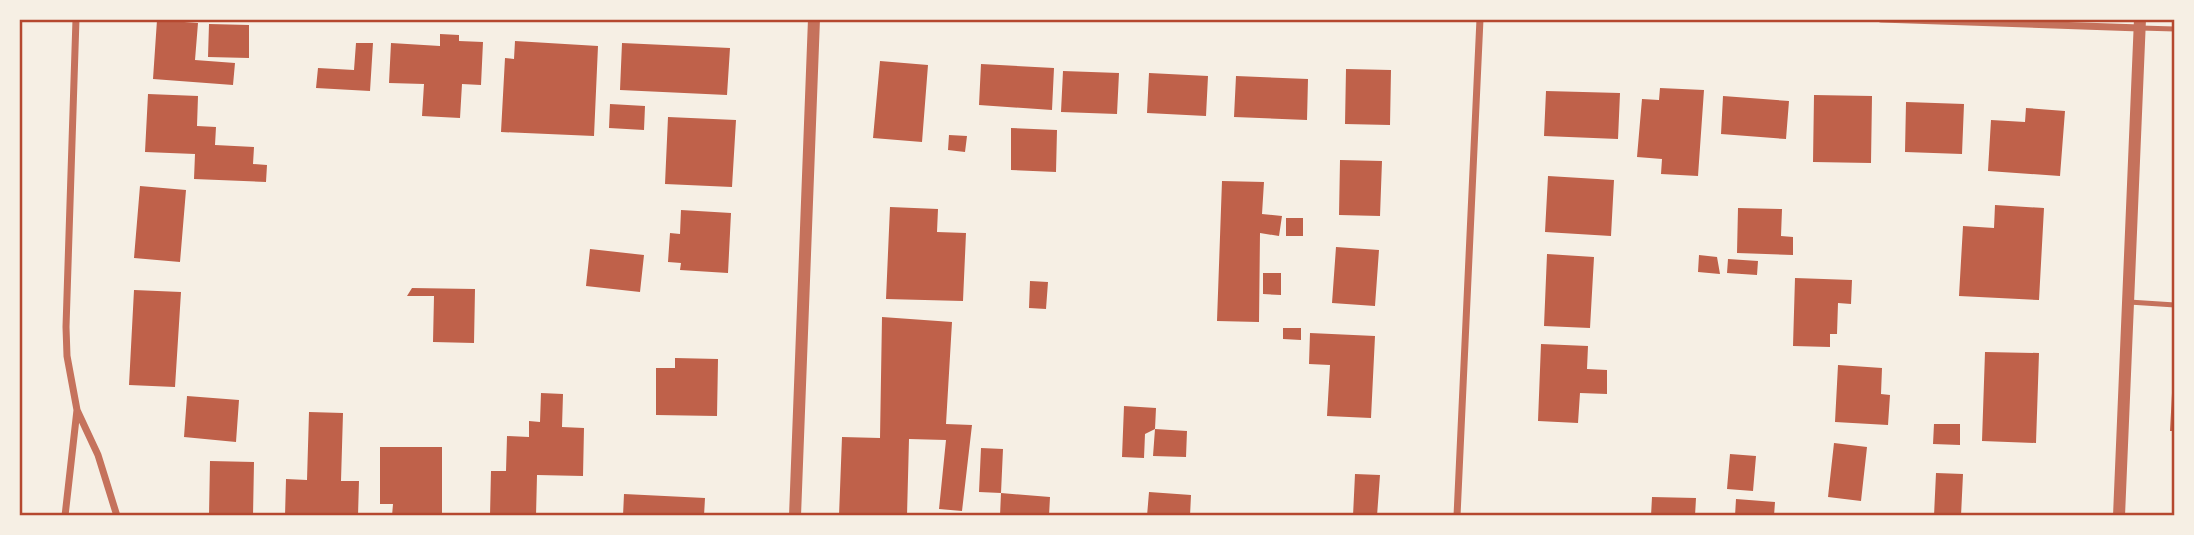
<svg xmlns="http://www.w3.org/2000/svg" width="2194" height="535" font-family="Jost,sans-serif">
  <rect width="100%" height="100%" fill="#f6efe4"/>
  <path fill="#bf614a" d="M157 20 198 23 195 60 235 63 233 85 153 79Z
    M209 24 249 25V58L208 57Z
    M440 34 459 35V41L483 42 481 85 462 84 460 118 422 116 424 84 389 83 391 43 440 46Z
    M515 41 598 46 594 136 501 132 505 58 514 59Z
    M356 43H373L370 91 316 88 318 68 354 70Z
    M622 43 730 48 727 95 620 90Z
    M880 61 928 65 922 142 873 138Z
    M981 64 1054 68 1052 110 979 105Z
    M1346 69 1391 70 1390 125 1345 124Z
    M1063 71 1119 73 1117 114 1061 112Z
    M1149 73 1208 76 1206 116 1147 113Z
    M1236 76 1308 79 1307 120 1234 117Z
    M1660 88 1704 90 1698 176 1661 174 1662 159 1637 157 1642 99 1659 100Z
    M1546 91 1620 93 1618 139 1544 136Z
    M148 94 198 96 197 126 216 127 215 145 254 147 253 164 267 165 266 182 194 179 195 154 145 152Z
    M1814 95 1872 96 1871 163 1813 162Z
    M1723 96 1789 101 1786 139 1721 134Z
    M1906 102 1964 104 1962 154 1905 152Z
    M610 104 645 106 644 130 609 128Z
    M2026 108 2065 111 2060 176 1988 171 1991 120 2025 122Z
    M668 117 736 120 732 187 665 184Z
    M1011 128 1057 130 1056 172 1011 170Z
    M949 135 967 136 965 152 948 150Z
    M1340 160 1382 161 1380 216 1339 215Z
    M1548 176 1614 180 1611 236 1545 232Z
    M1222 181 1264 182 1262 214 1282 216 1279 236 1260 233 1259 322 1217 321Z
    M140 186 186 190 180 262 134 258Z
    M1995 205 2044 208 2039 300 1959 296 1963 226 1994 228Z
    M890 207 938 209 937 232 966 233 963 301 886 299Z
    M1738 208 1782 209 1781 236 1793 237V255L1737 253Z
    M681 210 731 213 728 273 680 270 681 263 668 262 670 233 680 234Z
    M1286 218H1303V236H1286Z
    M1336 247 1379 250 1375 306 1332 303Z
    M590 249 644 255 640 292 586 286Z
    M1547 254 1594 257 1590 328 1544 326Z
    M1699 255 1717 257 1720 274 1698 272Z
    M1728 259 1758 261 1757 275 1727 273Z
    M1263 273H1281V295L1263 294Z
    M1795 278 1852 280 1851 304 1838 303 1837 334H1830V347L1793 346Z
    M1030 281 1048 282 1046 309 1029 308Z
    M412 288 475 289 474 343 433 342 434 296H407Z
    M134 290 181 292 175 387 129 385Z
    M882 317 952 322 946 424 972 425 962 511 939 509 946 440 909 439 907 516H839L842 437 880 438Z
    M1283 328H1301V340L1283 339Z
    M1310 333 1375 336 1371 418 1327 416 1330 365 1309 364Z
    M1541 344 1588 346 1587 369 1607 370V394L1580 393 1578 423 1538 421Z
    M1985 352 2039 353 2036 443 1982 441Z
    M675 358 718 359 717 416 656 415V368H675Z
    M1838 365 1882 368 1881 394 1890 395 1888 425 1835 422Z
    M541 393 563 394 562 427 584 428 583 476 537 475 536 516H490L491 471H506L507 436 529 437V421L540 422Z
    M2172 393H2175V431H2170Z
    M187 396 239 400 236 442 184 437Z
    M1124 406 1156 408 1155 429 1145 434 1144 458 1122 457Z
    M309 412 343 413 341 481H359L358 516H285L286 479 307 480Z
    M1934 424H1960V445L1933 444Z
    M1155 429 1187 431 1186 457 1153 456Z
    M1834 443 1867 447 1861 501 1828 497Z
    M380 447H442V516H392L393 504H380Z
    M981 448 1003 449 1001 493 979 492Z
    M1730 454 1756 456 1753 491 1727 489Z
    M210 461 254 462 253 516H209Z
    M1936 473 1963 474 1961 516H1934Z
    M1355 474 1380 475 1377 516H1353Z
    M1149 492 1191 495 1190 516H1147Z
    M1001 493 1050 497 1049 516H1000Z
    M624 494 705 498 704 516H623Z
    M1652 497 1696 498 1695 516H1651Z
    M1736 499 1775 502 1774 516H1735Z"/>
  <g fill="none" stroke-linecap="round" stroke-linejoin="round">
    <path stroke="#c5725c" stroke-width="5" d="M2140 28 2175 29
      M2129 302 2175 305"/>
    <path stroke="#c5725c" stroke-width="7" d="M76 19 66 327 67 356 77 410 98 455 117 516
      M1881 19 2140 28
      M65 516 77 410
      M1457 516 1480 19"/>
    <path stroke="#c5725c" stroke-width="12" d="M795 516 814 19
      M2119 516 2140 19"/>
  </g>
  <rect width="2194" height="535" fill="none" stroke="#f6efe4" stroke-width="42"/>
  <rect x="21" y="21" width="2152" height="493" fill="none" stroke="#b5482f" stroke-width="2.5"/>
</svg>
